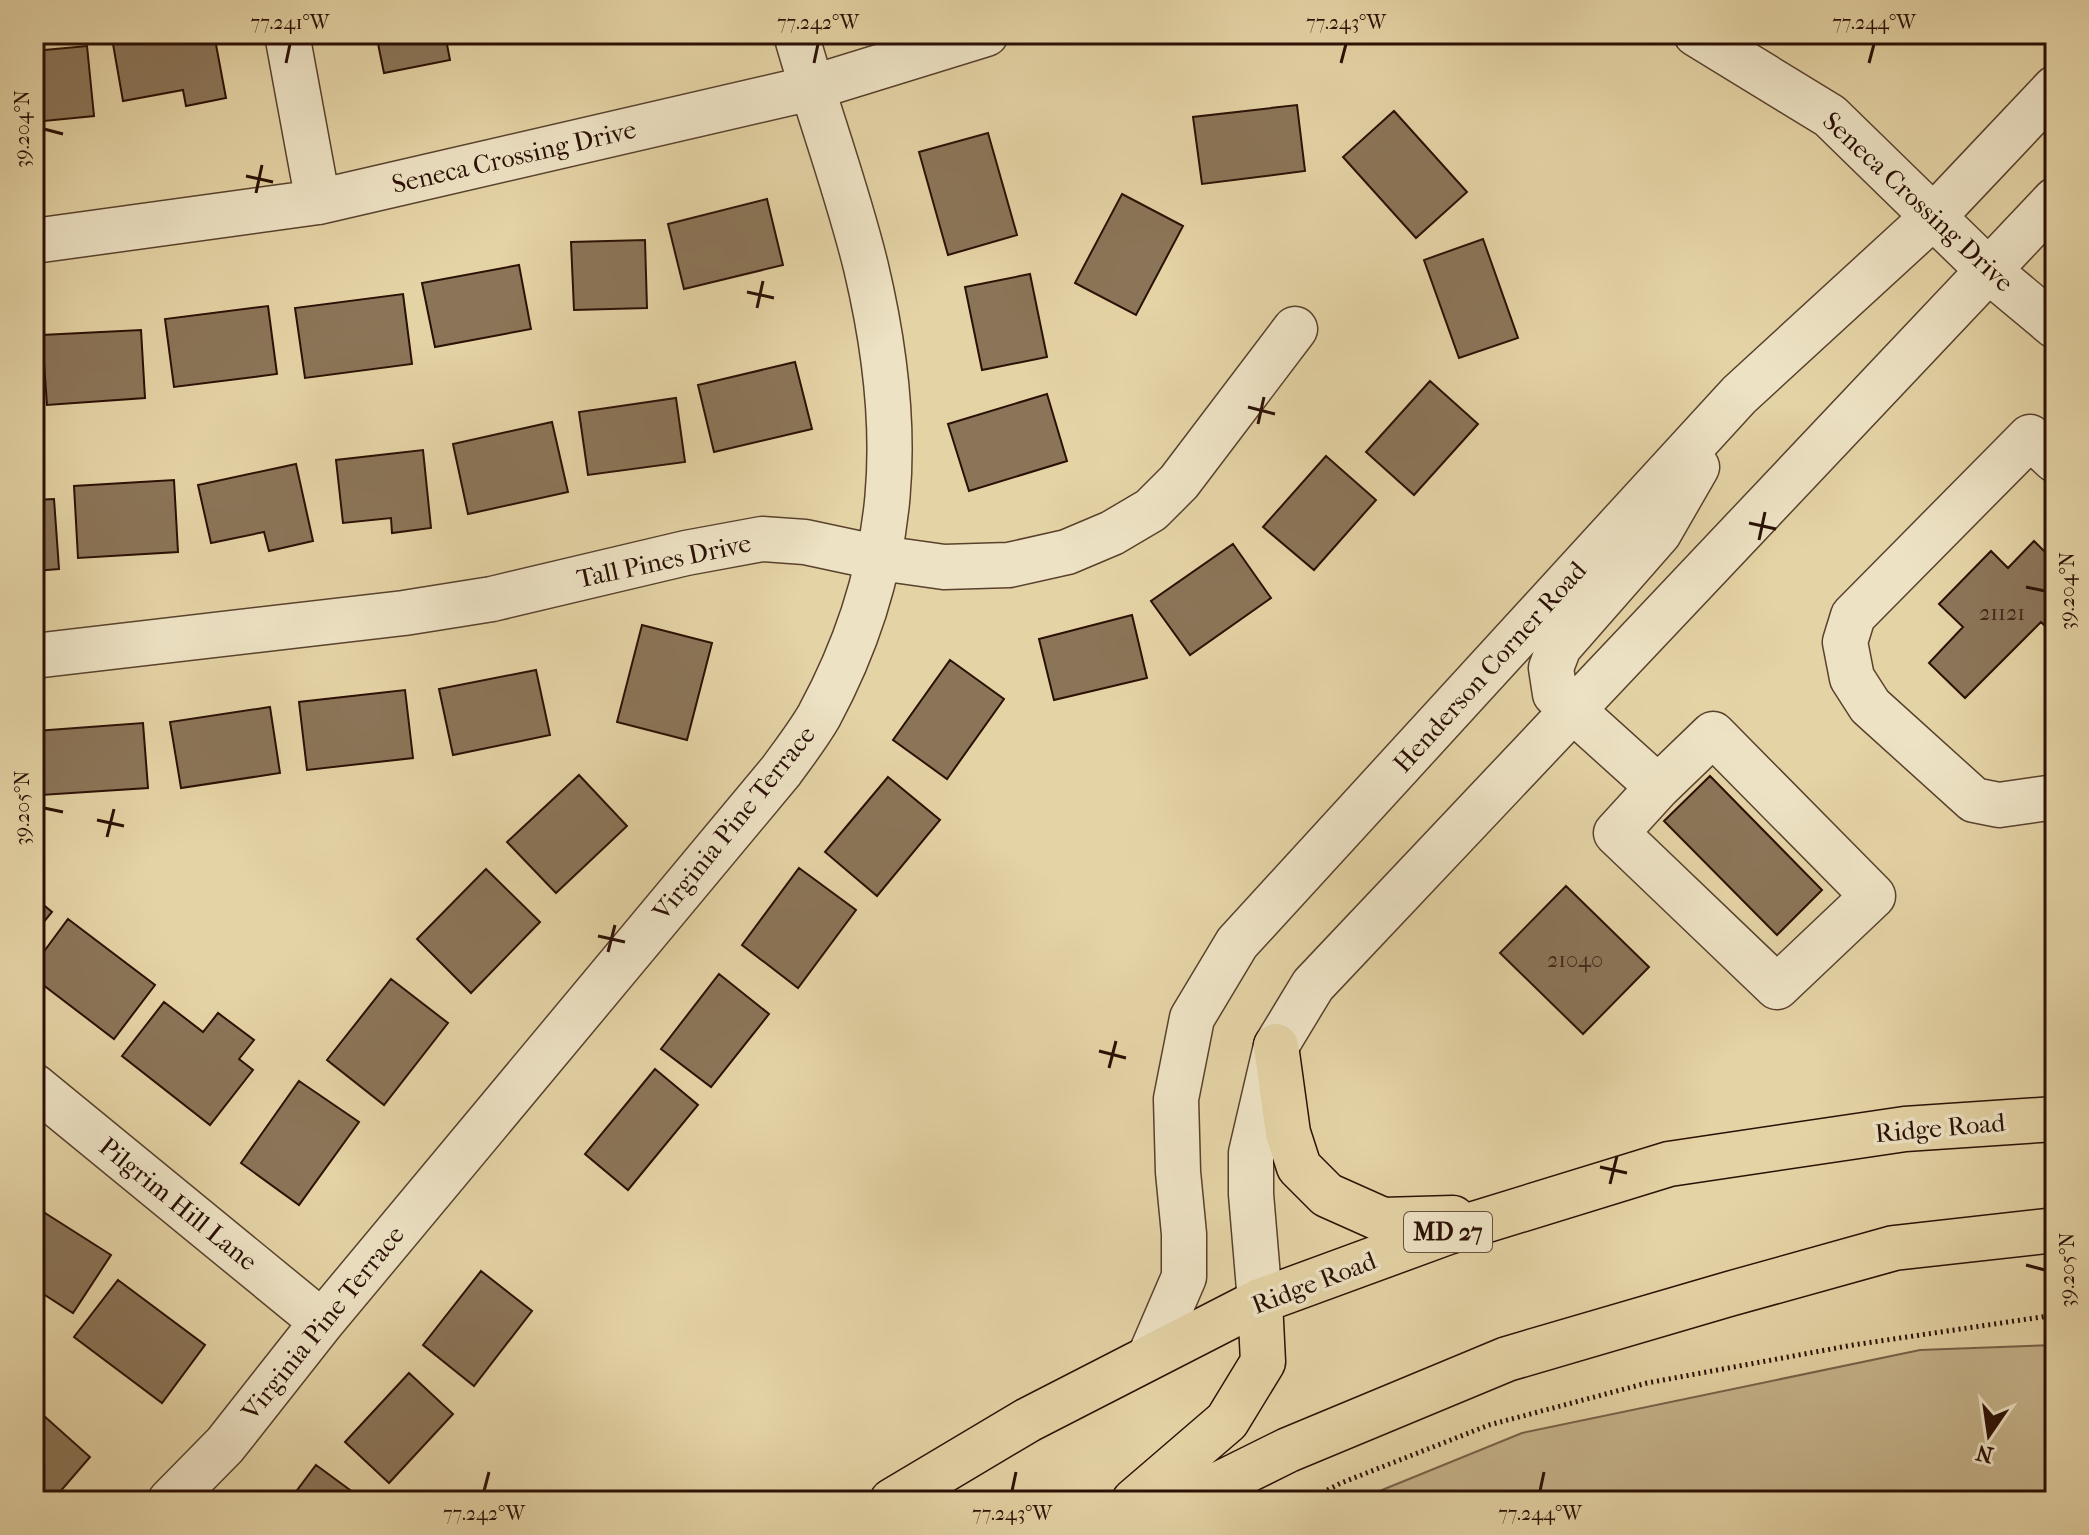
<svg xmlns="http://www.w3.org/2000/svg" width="2089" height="1535" font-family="'IM FELL French Canon',serif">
  <rect width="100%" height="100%" fill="#e4d3a5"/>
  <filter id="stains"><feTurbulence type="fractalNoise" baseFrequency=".0025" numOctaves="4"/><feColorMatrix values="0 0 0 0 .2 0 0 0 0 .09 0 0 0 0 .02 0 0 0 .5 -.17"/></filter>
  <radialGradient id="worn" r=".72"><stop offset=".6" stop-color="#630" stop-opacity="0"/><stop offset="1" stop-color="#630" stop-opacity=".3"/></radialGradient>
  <path fill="#c5b28a" stroke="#786148" stroke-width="2" d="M2055 1345V1501H1355L1522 1433 1920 1350Z"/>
  <path fill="#8b7558" stroke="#2b1005" stroke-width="2" d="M166 34H214L226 98 186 106 183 90 123 101 113 44Z
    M376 34H445L450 60 384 73Z
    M87 46 94 116 34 122V51Z
    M1297 105 1305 171 1202 184 1193 117Z
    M1394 111 1467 192 1416 238 1343 157Z
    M988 133 1017 235 948 255 919 152Z
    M1122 194 1183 226 1136 315 1075 283Z
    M767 199 783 265 684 289 668 224Z
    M1483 239 1518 338 1459 358 1424 260Z
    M645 240 647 308 574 310 571 242Z
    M519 265 531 329 435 347 422 283Z
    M1030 274 1047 357 982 370 965 287Z
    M403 294 412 364 305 378 295 308Z
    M268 306 277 374 174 387 165 319Z
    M141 330 145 398 47 405 42 335Z
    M795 362 812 429 714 452 698 385Z
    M1430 381 1478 424 1414 495 1366 452Z
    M1047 394 1067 461 969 491 948 424Z
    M676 398 685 462 588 475 579 412Z
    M552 422 568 492 468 514 453 444Z
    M423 450 431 528 392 533 391 518 343 523 336 460Z
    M1326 456 1376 500 1314 570 1263 527Z
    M296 464 313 541 269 551 264 532 211 543 198 485Z
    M174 480 178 552 78 558 74 486Z
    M54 499 59 569 34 571V500Z
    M2034 541 2055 562V628L2051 632 2041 622 1965 698 1929 663 1963 627 1939 604 1991 551 2008 568Z
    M1233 544 1271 598 1190 655 1151 601Z
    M1132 615 1147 678 1054 700 1039 639Z
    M642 625 712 643 687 740 617 722Z
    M950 660 1004 699 947 779 893 740Z
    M536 670 550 735 453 755 439 689Z
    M405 690 413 758 307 770 299 702Z
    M270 707 280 773 181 788 170 722Z
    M143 723 148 788 41 795 36 731Z
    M579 775 627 826 556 893 507 842Z
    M1710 776 1822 890 1777 935 1664 821Z
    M888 777 940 820 877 896 825 852Z
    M799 868 856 910 798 988 742 945Z
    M486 869 540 922 471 993 417 939Z
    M1566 886 1649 967 1583 1034 1500 953Z
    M34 897 52 912 34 934Z
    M68 919 155 985 114 1039 34 978V965Z
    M719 974 769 1014 711 1087 661 1049Z
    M391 979 448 1023 384 1105 327 1060Z
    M164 1002 203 1032 218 1013 254 1040 239 1059 253 1070 210 1125 122 1056Z
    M655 1069 698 1105 628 1190 585 1154Z
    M299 1081 359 1122 299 1205 241 1163Z
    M34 1206 111 1255 73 1313 34 1288Z
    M481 1271 532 1311 474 1386 423 1345Z
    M118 1280 205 1345 162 1403 74 1337Z
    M409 1373 453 1414 389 1483 345 1442Z
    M34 1407 90 1457 52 1501H42L34 1494Z
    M316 1465 365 1501H289Z"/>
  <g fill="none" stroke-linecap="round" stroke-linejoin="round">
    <defs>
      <path id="minor" d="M287 34 318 202
        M1696 34 1830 116 1988 270 2055 326
        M34 241 318 202 811 88 986 34
        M2055 460 2030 437 1853 616 1845 642 1852 678 1870 706 1974 800 1999 805 2055 797
        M34 656 404 613 492 599 686 553 762 539 805 542 880 558 944 567 1009 565 1067 552 1112 533 1151 510 1179 482 1295 329
        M1658 787 1713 734 1873 896 1777 987 1616 833 1658 787 1555 694 1551 668 1559 647 1659 533 1697 467
        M34 1086 322 1322
        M1260 1301 1251 1194V1153L1276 1046 1313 985 2055 200
        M1150 1356 1184 1277V1234L1178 1172 1176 1099 1192 1018 1237 943 1739 395 1934 216 2055 88
        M170 1501 225 1445 322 1322 781 771C794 753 808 735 819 716 900 566 905 431 866 267 847 189 818 112 796 34"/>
      <path id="highway" d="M1276 1046 1288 1133 1299 1167 1327 1195 1383 1220 1453 1218
        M892 1501 1028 1420 1260 1301 1448 1232 1669 1164 1905 1129 2055 1119
        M1134 1501 1227 1421 1263 1362 1260 1301
        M1185 1501 1288 1450 1507 1359 1729 1294 1894 1248 2055 1230"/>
    </defs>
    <use href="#minor" stroke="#59412d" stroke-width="47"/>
    <use href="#highway" stroke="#2b1005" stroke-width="47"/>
    <path stroke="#2b1005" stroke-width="5" stroke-dasharray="2 4" stroke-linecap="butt" d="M1306 1501 1341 1483 1489 1425 1647 1383 1853 1345 2055 1315"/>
    <use href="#minor" stroke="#ede2c4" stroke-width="44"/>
    <use href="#highway" stroke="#e4d3a5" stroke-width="44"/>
  </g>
  <path fill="none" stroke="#2b1005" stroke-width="3" d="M286 63 290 44M814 63 818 44M1341 63 1346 44M1869 63 1874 44M44 129 63 134M246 176 273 182M256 193 262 165M747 292 774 298M757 308 763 281M1248 407 1275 414M1258 424 1264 397M1749 523 1776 529M1759 540 1765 512M2026 587 2045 591M44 808 63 812M97 820 124 826M107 837 114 809M598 936 625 942M608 952 615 925M1099 1051 1126 1058M1109 1068 1116 1041M1600 1167 1627 1173M1610 1184 1617 1156M2026 1265 2045 1270M484 1491 489 1472M1012 1491 1016 1472M1540 1491 1544 1472"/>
  <g text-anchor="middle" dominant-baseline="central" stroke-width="7" stroke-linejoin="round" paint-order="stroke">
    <g font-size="22" fill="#43291a">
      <text x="2002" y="613">21121</text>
      <text x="1575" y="960">21040</text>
    </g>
    <rect fill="#ede2c4" stroke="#654f3e" stroke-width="2" x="1404" y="1212" width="88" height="40" rx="6"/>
    <g font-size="24" font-weight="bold" fill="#2b1005">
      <text x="1448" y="1232">MD 27</text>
    </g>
    <g font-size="26" fill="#2b1005" stroke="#ede2c4">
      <text transform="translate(514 157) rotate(-13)">Seneca Crossing Drive</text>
      <text transform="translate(1918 202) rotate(43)">Seneca Crossing Drive</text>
      <text transform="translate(664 561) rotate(-12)">Tall Pines Drive</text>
      <text transform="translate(1490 667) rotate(-48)">Henderson Corner Road</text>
      <text transform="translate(734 823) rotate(-51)">Virginia Pine Terrace</text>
      <text transform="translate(1940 1128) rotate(-5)">Ridge Road</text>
      <text transform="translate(178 1204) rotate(39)">Pilgrim Hill Lane</text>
      <text transform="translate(1314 1283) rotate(-21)">Ridge Road</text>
      <text transform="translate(323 1323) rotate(-51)">Virginia Pine Terrace</text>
    </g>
  </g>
  <rect width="2089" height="1535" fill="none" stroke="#e4d3a5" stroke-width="88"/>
  <g transform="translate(1989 1435) rotate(193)" stroke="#ede2c4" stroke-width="6" paint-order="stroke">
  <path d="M0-6L14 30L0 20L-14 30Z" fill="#2b1005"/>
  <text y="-12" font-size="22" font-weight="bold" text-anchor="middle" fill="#2b1005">N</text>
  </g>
  <rect x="44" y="44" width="2001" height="1447" fill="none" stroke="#2b1005" stroke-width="3"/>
  <g font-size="20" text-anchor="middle" fill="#2b1005">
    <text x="290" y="29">77.241°W</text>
    <text x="818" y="29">77.242°W</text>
    <text x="1346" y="29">77.243°W</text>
    <text x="1874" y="29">77.244°W</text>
    <text transform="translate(22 129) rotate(-90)" y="7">39.204°N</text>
    <text transform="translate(2067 591) rotate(-90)" y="7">39.204°N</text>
    <text transform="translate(22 808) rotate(-90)" y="7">39.205°N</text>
    <text transform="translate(2067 1270) rotate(-90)" y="7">39.205°N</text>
    <text x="484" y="1520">77.242°W</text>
    <text x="1012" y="1520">77.243°W</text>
    <text x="1540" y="1520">77.244°W</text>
  </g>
  <rect width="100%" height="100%" filter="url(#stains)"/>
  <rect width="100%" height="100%" fill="url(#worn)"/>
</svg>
